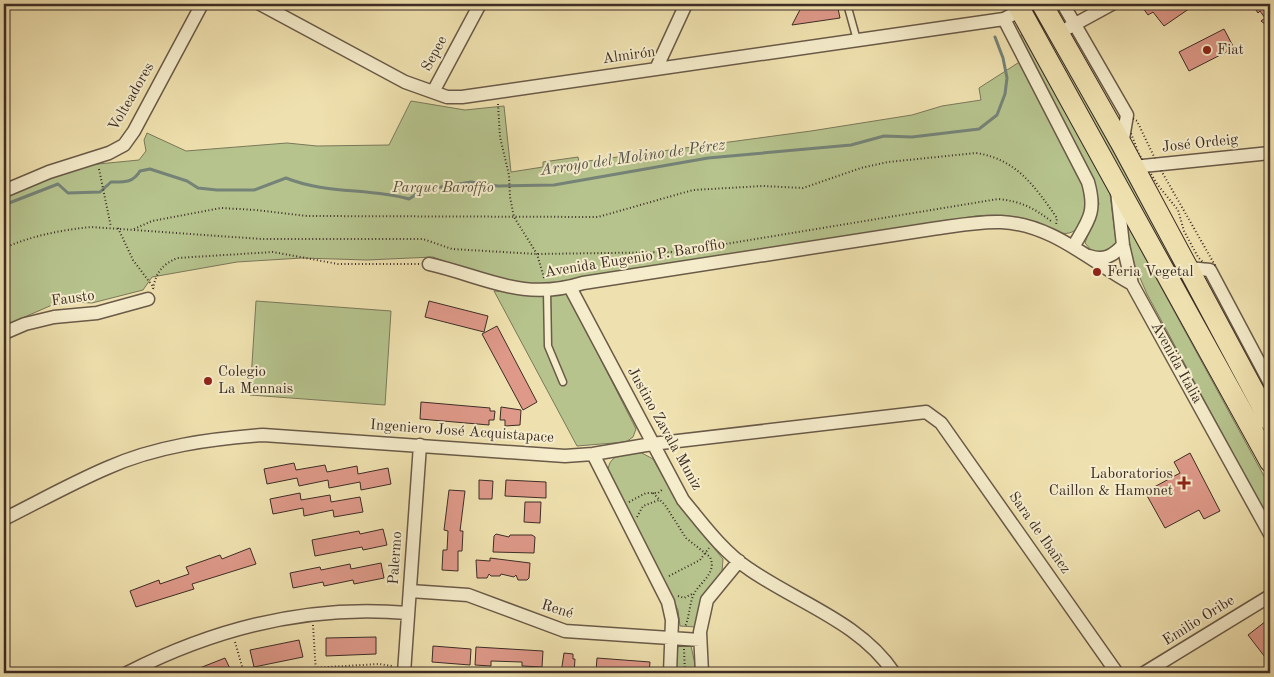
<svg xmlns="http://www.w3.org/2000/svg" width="1274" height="677" font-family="'Old Standard TT',serif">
  <rect width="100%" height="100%" fill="#efe1af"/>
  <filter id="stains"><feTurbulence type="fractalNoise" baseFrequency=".004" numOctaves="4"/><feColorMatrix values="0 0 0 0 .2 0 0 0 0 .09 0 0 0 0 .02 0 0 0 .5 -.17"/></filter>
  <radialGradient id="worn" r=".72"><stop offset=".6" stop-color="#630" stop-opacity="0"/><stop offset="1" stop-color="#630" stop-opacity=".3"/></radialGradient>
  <path fill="#b6c38d" stroke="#7a785a" d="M1036 10 1270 439V448L1033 15Z
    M1023 34 1110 194 1116 242 1114 247 1107 253 1092 251 1085 243 1099 204 1095 184 1020 36Z
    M1021 61 1086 190C1086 203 1086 229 1069 233 1059 236 1046 225 1037 222 1017 216 996 214 976 216L532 286 500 282 433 257 367 260 302 258 237 262 152 277 143 290 92 303 75 302 52 305 4 326V196L88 165 139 160 146 151 144 140 147 133 186 151 287 143 317 146 389 145 411 101 465 110 504 106 511 172 543 167V162L578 157 579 162 588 161 811 131 912 115 942 106 981 100 979 88Z
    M1126 223 1270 487V522L1147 294 1133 262Z
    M494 291 564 293 568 295 633 423 636 429 633 437 626 442 577 446Z
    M256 301 391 311 385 405 250 395Z
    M640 452 653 459 680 507 723 559 722 572 702 597 696 627 680 626 678 610 608 471C609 453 625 455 640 452Z
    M680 643H688L691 646 697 673H675L676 652Z"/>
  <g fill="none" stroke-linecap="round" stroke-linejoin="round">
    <path stroke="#758378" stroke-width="3" d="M4 205 58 184 68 193 100 192 111 182C124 182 133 183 140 171L150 169 187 181 198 188 217 190H254L286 178C325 194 369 188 409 199L423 190 471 182 498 186 554 185 708 158 851 145 884 136 912 137 979 129 997 115 1005 94 1007 78 1003 58 995 37"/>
  </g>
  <path fill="#de9989" stroke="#3d2d26" d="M803 4H837L840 18 792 25Z
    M1140 4H1196L1164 26 1153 12 1148 15Z
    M1253 4H1267L1270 7 1267 10 1270 13V28L1261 21 1265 18 1260 11 1258 13 1256 10 1258 9Z
    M1224 29 1234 48 1189 71 1179 52Z
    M429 301 488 316 484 332 425 317Z
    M497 326 537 402 523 410 482 334Z
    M421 402 490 408V411H495L494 420H489V425L420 419Z
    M501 407 521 410 520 425 505 426V420H500Z
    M1190 453 1220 511 1204 519 1199 510 1165 528 1145 492 1180 473 1174 462Z
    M294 463 296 470 325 465 327 472 357 466 358 474 388 468 391 484 361 490 360 482 329 488 328 480 299 486 297 478 267 484 264 469Z
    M479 480 493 481 492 499H479Z
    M506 480 546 482V498L505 496Z
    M449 490 465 491 460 531H463L462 551H458V571L442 570 443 550H447L448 531 444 530Z
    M300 493 301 500 330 495 331 502 360 497 363 512 334 517 333 510 304 516 303 508 273 514 270 499Z
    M525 502H541L540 523 524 522Z
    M383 529 387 545 363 550 362 547 315 556 312 540 359 531 360 534Z
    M496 534 509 537 510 535H532L535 537 534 553 493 552 494 536Z
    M250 548 256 564 192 584 194 589 136 607 130 591 159 580 160 584 189 574 186 567 220 555 222 559Z
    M490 558 530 563 529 578 527 580H518L516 575 514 577 501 574 500 576H491L489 574 487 578H477L476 560 490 561Z
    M381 563 384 578 354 584 353 580 324 586 323 582 293 588 290 573 320 567 321 570 350 564 351 569Z
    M1270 618V653L1265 657 1248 635Z
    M376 637V654L326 656V638Z
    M299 640 303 657 254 667 250 650Z
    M433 646 471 649 470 665 432 662Z
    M476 647 543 651 542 667 522 666V662L491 661V666L475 665Z
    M564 653 573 654V659H575L574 673H561Z
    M225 658 232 673H187Z
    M597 658 650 662 649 673 596 671Z"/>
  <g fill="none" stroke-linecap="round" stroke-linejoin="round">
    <defs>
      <path id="service" d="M847 4 857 40
        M547 290 548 346 563 382"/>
      <path id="minor" d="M260 4 405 82 447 97H462L1004 19 1021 10
        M1063 4 1127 115 1122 145
        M1004 19 1088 182C1097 213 1088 221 1073 247
        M1068 28 1112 4
        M656 69 686 4
        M433 92 480 4
        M1133 167 1270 153
        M4 191 49 172 109 153 124 145 134 131 202 4
        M1117 191 1123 245 1132 284 1270 534
        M1089 256C1104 261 1113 256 1123 245
        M429 264C486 277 522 302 583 283L932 229C955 226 978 221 1001 222 1052 224 1090 261 1132 284
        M1188 268 1210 270 1270 383
        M571 289 683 500C702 523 723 552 749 569 798 603 860 622 894 673
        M4 333 25 324 54 317 97 313 148 299
        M593 454 668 602 672 620 670 673
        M4 519C38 502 72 483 107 468 156 446 210 439 263 435L565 456 593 454 652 444 926 412 941 423 1117 673
        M410 591 468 595 565 631 700 640
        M127 673C215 628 309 604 408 613
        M404 673 420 445
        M702 673 700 632 707 600 739 561
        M1144 673 1270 596"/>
      <path id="primary" d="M1017 4 1270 462
        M1042 4 1122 145 1270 421"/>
    </defs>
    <use href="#service" stroke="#6a5a48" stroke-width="9"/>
    <use href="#minor" stroke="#6a5a48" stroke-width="15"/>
    <use href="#primary" stroke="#3d2d26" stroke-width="22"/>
    <path stroke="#3d2d26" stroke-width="2" stroke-dasharray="1 2.5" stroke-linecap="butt" d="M498 104 500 137 509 175 510 197 514 217 537 254 544 278
      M1127 115 1137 121 1158 165 1216 267 1210 270 1198 257 1184 231 1178 210 1157 184 1139 154 1130 131Z
      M99 169 111 227
      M118 228 133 260 154 288
      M134 229 152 221 221 208 256 210 307 216 598 217 693 190 763 186 803 188 861 168 888 162 976 153C1017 159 1035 187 1057 218L1056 225
      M4 248C31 236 61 230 91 227L262 239H423L452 249 537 254 677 252 998 199C1020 201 1034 208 1051 221
      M153 289C156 272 162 265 177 258L273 252 338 264H419
      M653 493 665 505 686 538 710 557C717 572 702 581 695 592 689 602 690 616 685 627
      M629 502 646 493H658L663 489
      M637 517 643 506 659 500
      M669 576 700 560 709 548
      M678 596 684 598 694 593
      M313 625 316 673
      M235 642 244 673
      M684 649 685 673
      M269 673 277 670 379 664 392 666"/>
    <use href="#service" stroke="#f5eccb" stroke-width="6"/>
    <use href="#minor" stroke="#f5eccb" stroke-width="12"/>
    <use href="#primary" stroke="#efe1af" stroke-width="20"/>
  </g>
  <g fill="#8f2418" stroke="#f5eccb" stroke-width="2">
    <circle cx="1207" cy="50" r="5"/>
    <circle cx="1097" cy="272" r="5"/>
    <circle cx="208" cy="381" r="5"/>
    <path d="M1181.5 475.5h5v5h5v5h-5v5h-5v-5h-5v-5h5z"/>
  </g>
  <g text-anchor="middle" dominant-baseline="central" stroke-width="4" stroke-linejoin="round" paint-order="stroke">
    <g font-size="15" fill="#3d2d26" stroke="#f5eccb" text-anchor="start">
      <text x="1217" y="50">Fiat</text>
      <text x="1107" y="272">Feria Vegetal</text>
      <text x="218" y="372">Colegio<tspan x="218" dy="17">La Mennais</tspan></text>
      <text x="1173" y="474" text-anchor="end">Laboratorios<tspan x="1173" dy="17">Caillon &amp; Hamonet</tspan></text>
    </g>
    <g font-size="15" fill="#3d2d26" stroke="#f5eccb">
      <text transform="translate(435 54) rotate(-62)">Sepee</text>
      <text transform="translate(629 56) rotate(-8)">Almirón</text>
      <text transform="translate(132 97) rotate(-60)">Volteadores</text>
      <text transform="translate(1200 144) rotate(-6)">José Ordeig</text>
      <text transform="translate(635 259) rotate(-9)">Avenida Eugenio P. Baroffio</text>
      <text transform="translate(73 299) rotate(-8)">Fausto</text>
      <text transform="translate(1176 363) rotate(61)">Avenida Italia</text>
      <text transform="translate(664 429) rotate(61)">Justino Zavala Muniz</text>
      <text transform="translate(462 432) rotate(4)">Ingeniero José Acquistapace</text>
      <text transform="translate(1039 533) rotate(55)">Sara de Ibañez</text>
      <text transform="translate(396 558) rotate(-86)">Palermo</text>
      <text transform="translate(557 610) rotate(17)">René</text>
      <text transform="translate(1199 621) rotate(-32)">Emilio Oribe</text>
    </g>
    <g font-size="15" font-style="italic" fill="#5b5240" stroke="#f5eccb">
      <text x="443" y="188">Parque Baroffio</text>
    </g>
    <g font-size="16" font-style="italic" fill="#545148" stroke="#f5eccb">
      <text transform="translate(633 158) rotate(-8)">Arroyo del Molino de Pérez</text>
    </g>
  </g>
  <rect width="1274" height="677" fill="none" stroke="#efe1af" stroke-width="20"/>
  <rect x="5" y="5" width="1264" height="667" fill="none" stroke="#3d2d26" stroke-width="2.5"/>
  <rect x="10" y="10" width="1254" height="657" fill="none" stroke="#3d2d26"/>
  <rect width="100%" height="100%" filter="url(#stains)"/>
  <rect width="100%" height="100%" fill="url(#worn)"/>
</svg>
